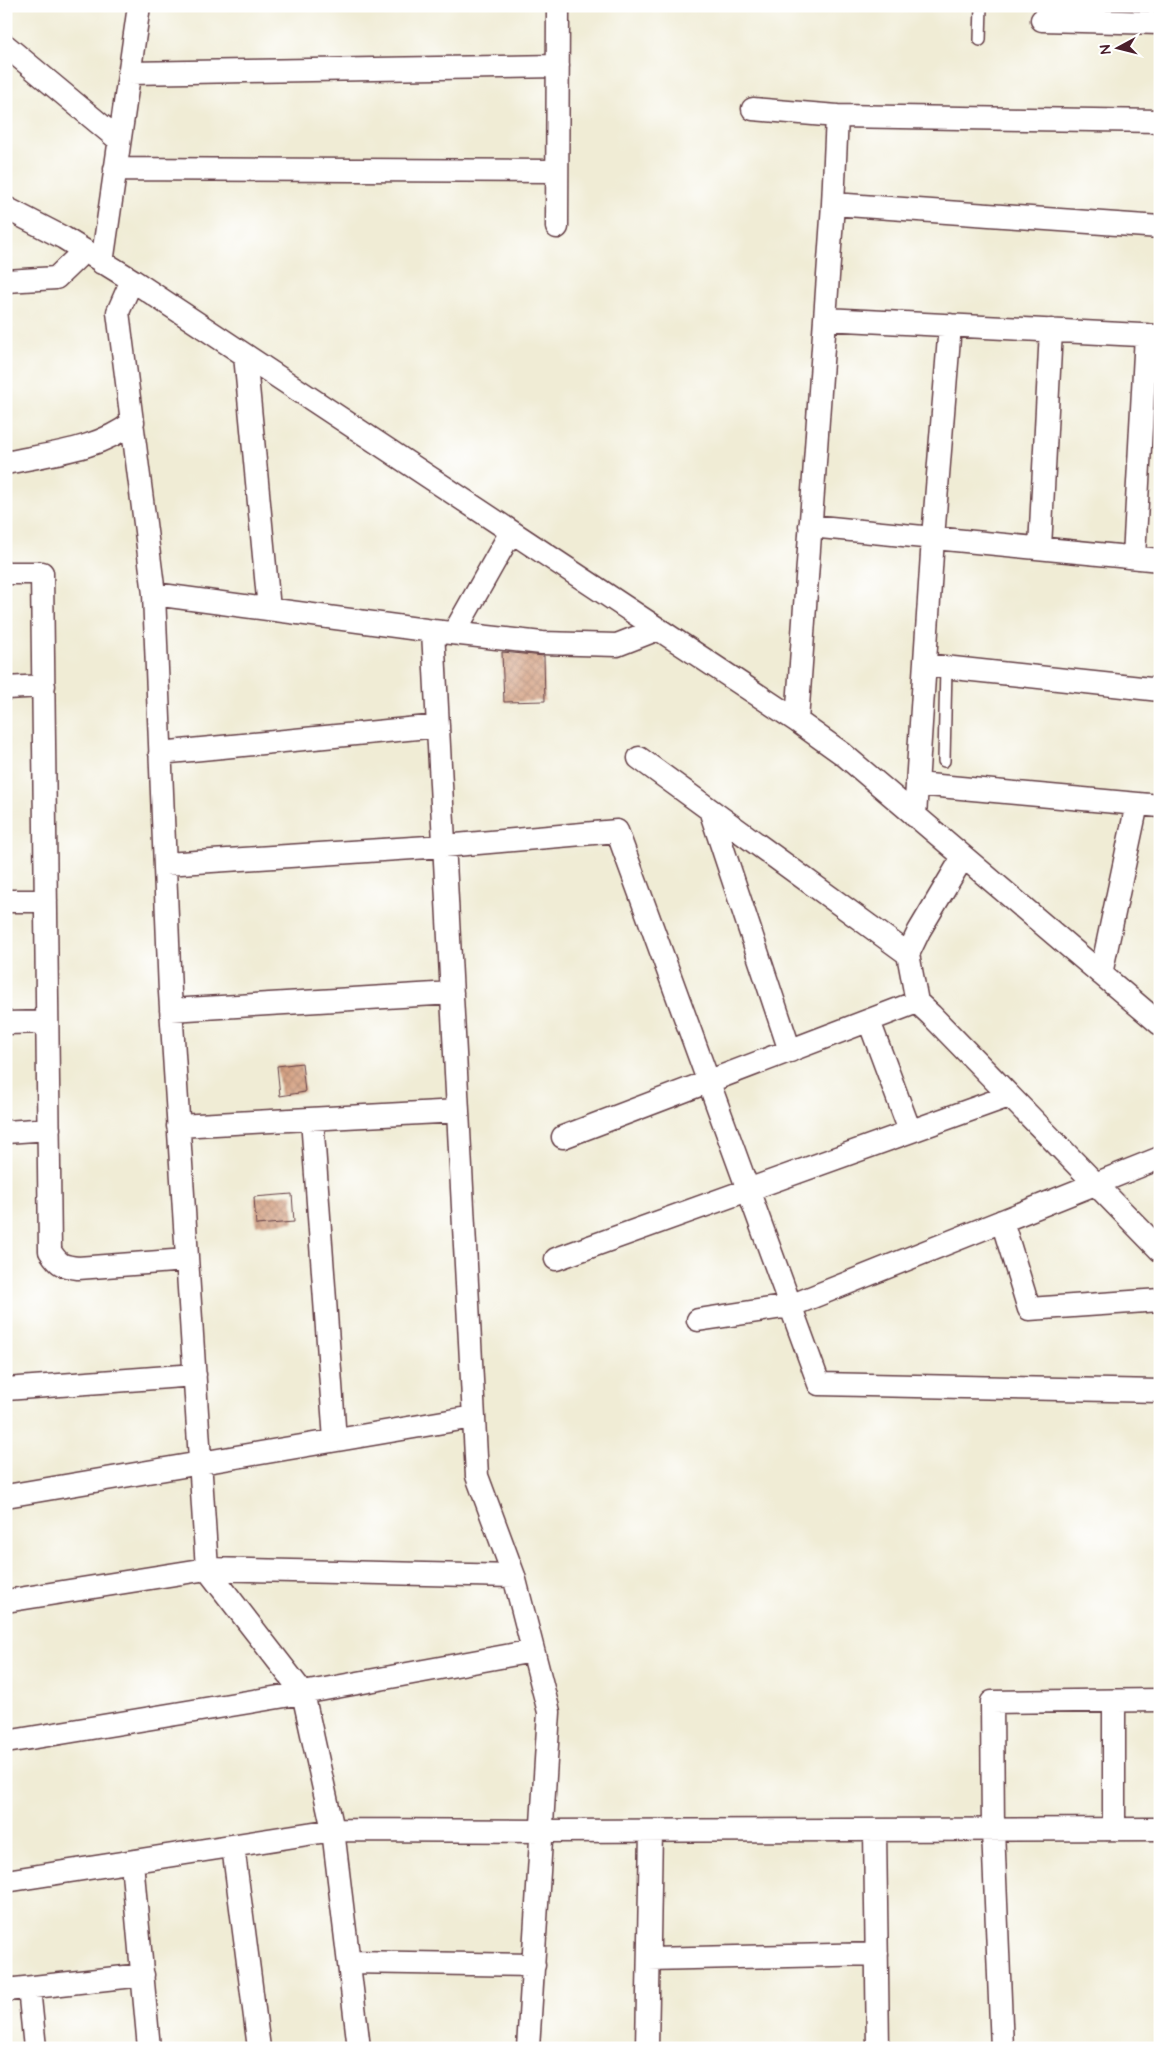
<svg xmlns="http://www.w3.org/2000/svg" width="1166" height="2054" font-family="'Architects Daughter',sans-serif">
  <defs>
    <pattern id="building-cross-hatch" width="8" height="8" patternUnits="userSpaceOnUse" patternTransform="scale(1.25)"><rect width="8" height="8" fill="#d29c7c"/><path d="M0 0l8 8M0 8l8-8" fill="none" stroke="#ac7f66"/></pattern>
  </defs>
  <rect width="100%" height="100%" fill="#fff"/>
  <filter id="ink" filterUnits="userSpaceOnUse"><feTurbulence type="fractalNoise" baseFrequency=".02" numOctaves="2"/><feDisplacementMap in="SourceGraphic" scale="10" xChannelSelector="R" yChannelSelector="G"/><feConvolveMatrix kernelMatrix="1 2 1 2 8 2 1 2 1" color-interpolation-filters="sRGB"/></filter>
  <filter id="wash" filterUnits="userSpaceOnUse"><feTurbulence type="fractalNoise" baseFrequency=".0096" numOctaves="4" result="noise"/><feDisplacementMap in="SourceGraphic" scale="20" xChannelSelector="R" yChannelSelector="G"/><feGaussianBlur stdDeviation="1.12" result="paint"/><feColorMatrix in="noise" values="0 0 0 0 0 0 0 0 0 0 0 0 0 0 0 0 0 1.4 0 .05"/><feComposite in="paint" operator="in"/></filter>
  <g filter="url(#wash)">
    <rect width="100%" height="100%" fill="#f0ecd5"/>
    <g id="blocks">
      <path fill="url(#building-cross-hatch)" d="M502 652 544 656 545 701 504 702Z
        M302 1063 305 1092 280 1096 277 1066Z
        M292 1194 294 1222 256 1225 254 1197Z"/>
    </g>
  </g>
  <g filter="url(#ink)">
    <use href="#blocks" fill-opacity="0" stroke="#633e44" stroke-width="1"/>
    <g fill="none" stroke-linecap="round" stroke-linejoin="round">
      <defs>
        <path id="service" d="M980 40 981 6
          M944 761 946 667"/>
        <path id="minor" d="M1042 20 1160 23
          M6 46 119 140
          M129 73 558 66
          M753 109 837 116 833 204 797 721
          M837 116 1160 121
          M115 169 557 171
          M833 204 1160 227
          M6 208 64 238 132 280 797 721 843 754 1160 1024
          M557 227 558 6
          M102 263 139 6
          M132 280 118 312 154 594 170 992 207 1569 303 1693 333 1830 359 2048
          M6 281 56 278 83 252
          M825 319 1160 336
          M245 355 269 609
          M6 463C47 454 99 450 133 422
          M810 526 1160 560
          M1040 548 1051 330
          M1134 557 1146 335
          M6 573H42L50 1251C59 1265 62 1266 78 1268L187 1260
          M154 594 433 631 542 643 617 645 658 629
          M433 631 477 1476 514 1576 549 1712 528 2048
          M454 633 511 532
          M925 665 1160 690
          M6 688 44 686
          M160 753 438 726
          M639 758 908 954
          M917 784 1160 806
          M710 810 790 1051
          M915 816 933 538 950 325
          M963 857 919 931 908 954 917 1002 931 1015 1160 1250
          M165 864 444 846 617 831 819 1384 1160 1391
          M6 901H46
          M1101 974 1137 804
          M171 1010 452 993
          M869 1021 910 1131
          M6 1023 47 1022
          M312 1119 335 1440
          M178 1126 458 1111
          M6 1132 49 1129
          M563 1137 917 1002
          M1002 1221 1029 1309 1160 1300
          M556 1259 1009 1096
          M698 1320 790 1306 1160 1158
          M6 1389 195 1375
          M6 1496 473 1417
          M6 1601 207 1569 514 1576
          M6 1742 303 1693 533 1651
          M1114 1829V1701
          M875 1831 878 2048
          M233 1846 259 2048
          M132 1862 149 2048
          M6 1881 333 1830 543 1831 1160 1829
          M649 1959 877 1954
          M349 1962 534 1965
          M29 1988 35 2048
          M6 1990 143 1975
          M647 2048 651 1831
          M1002 2048 993 1830 992 1702 1160 1700"/>
      </defs>
      <use href="#service" stroke="#633e44" stroke-width="14"/>
      <use href="#minor" stroke="#633e44" stroke-width="25"/>
      <use href="#service" stroke="#fff" stroke-width="11"/>
      <use href="#minor" stroke="#fff" stroke-width="22"/>
    </g>
  </g>
  <rect width="1166" height="2054" fill="none" stroke="#fff" stroke-width="25"/>
  <g transform="translate(1118 48) rotate(263)" stroke="#ffffff" stroke-width="4" paint-order="stroke">
  <path d="M0-4L9 19L0 12L-9 19Z" fill="#4a1f2b"/>
  <text y="-8" font-size="14" font-weight="bold" text-anchor="middle" fill="#4a1f2b">N</text>
  </g>
</svg>
